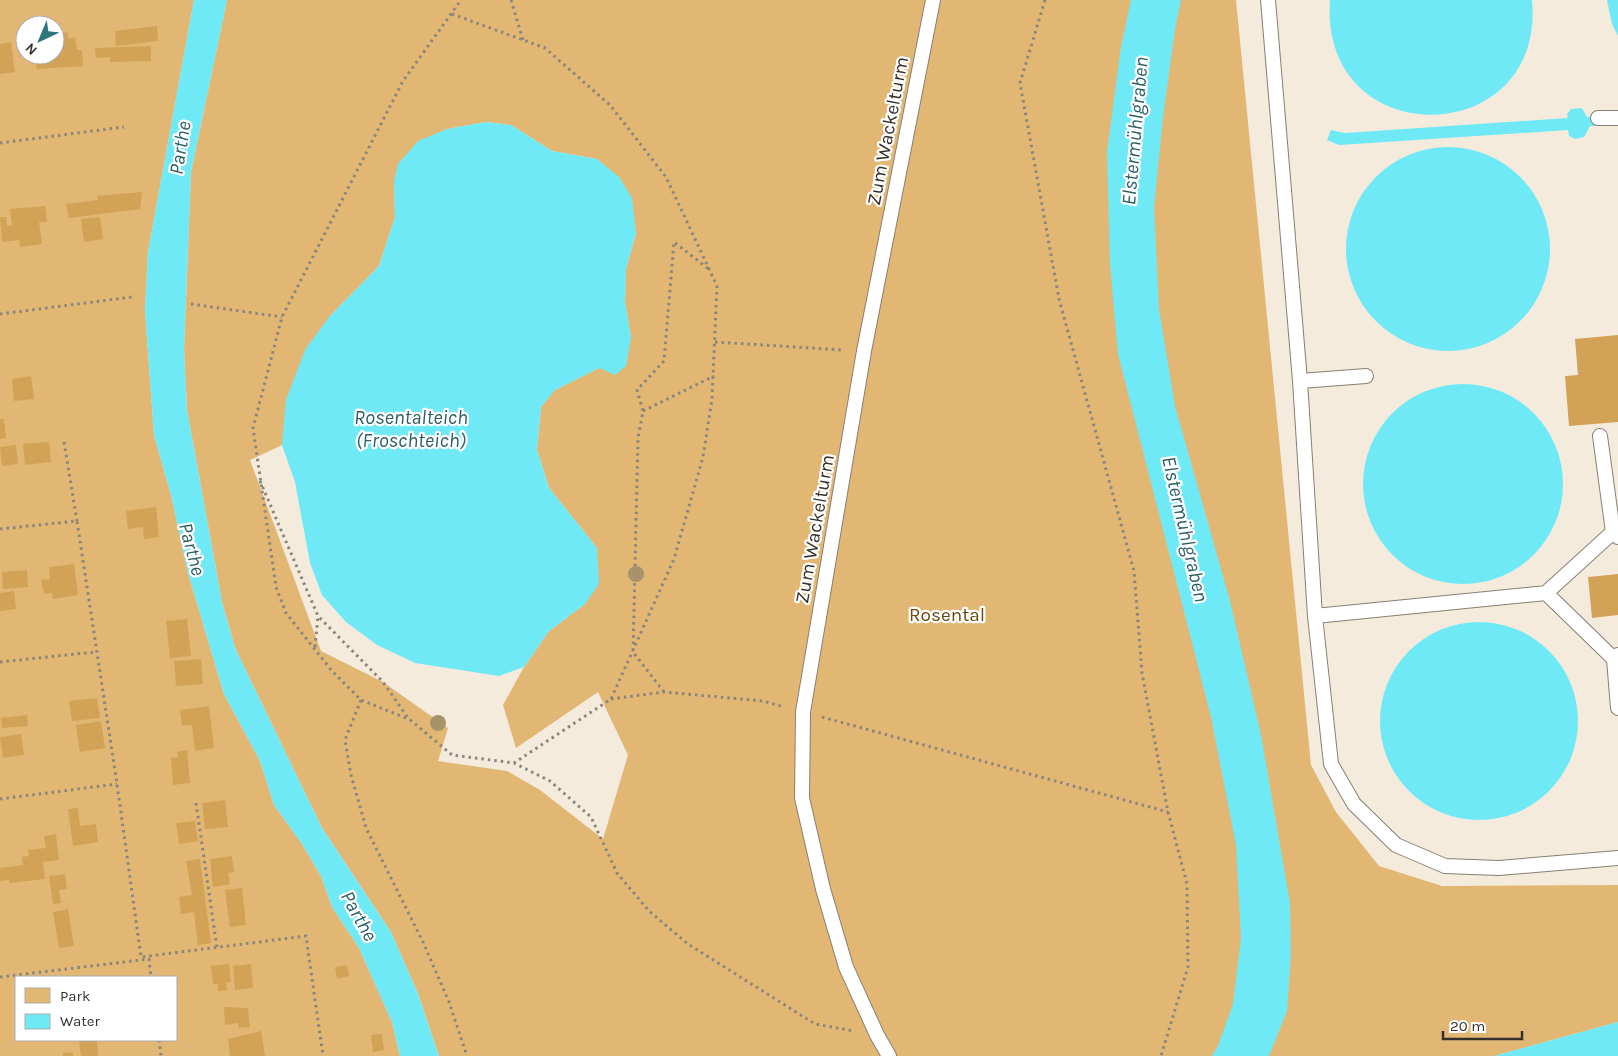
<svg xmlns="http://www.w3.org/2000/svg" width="1618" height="1056" font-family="Karla,sans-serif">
  <rect width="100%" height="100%" fill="#f4ebdd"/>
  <path fill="#e2b774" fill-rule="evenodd" d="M0 0H194L148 252 145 310 154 435 171 495 188 573 224 694 260 761 274 805 302 844 321 876 332 907 359 948 392 1022 400 1056H0ZM25 25H55V55H25ZM16 977H176V1040H16Z
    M227 0H1236L1311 765 1336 812 1379 866 1442 886 1618 885V1022L1494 1056H439L418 994 391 932 322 828 235 648 222 602 187 410 184 350 191 172ZM486 122 511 125 552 151 597 159 636 233 626 269 625 302 631 337 599 368 555 390 541 407 537 450 549 488 597 548 585 604 549 631 524 667 503 705 516 748 598 692 628 755 603 839 540 790 507 771 438 761 448 728 383 682 321 651 250 460 282 445 329 317 379 266 395 217 394 181 447 129Z"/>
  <path fill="#70e9f7" d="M194 0H227L191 172 184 350 187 410 222 602 235 648 322 828 391 932 418 994 439 1056H400L392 1022 359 948 332 907 321 876 302 844 274 805 260 761 224 694 188 573 171 495 154 435 145 310 148 252Z
    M1131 0H1181L1175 29 1163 117 1154 207 1159 309 1175 406 1230 601 1261 735 1290 903 1291 955 1287 1011 1269 1056H1212L1218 1046 1233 1004 1241 938 1236 845 1211 717 1118 354 1110 264 1107 152 1121 47Z
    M1330 0H1532C1546 151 1319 155 1330 0Z
    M1607 0H1618V36L1612 24Z
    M1582 108 1587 117H1595L1596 126H1590L1584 137 1575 139 1569 136 1568 130 1339 145 1327 140 1331 130 1345 133 1568 118 1567 114 1571 109Z
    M486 122 511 125 552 151 597 159 619 177 632 198 636 233 626 269 625 302 631 337 626 366 615 375 599 368 555 390 541 407 537 450 549 488 597 548 599 584 585 604 549 631 524 667 499 676 415 663 377 645 346 622 322 595 310 563 295 482 282 445 286 400 305 350 329 317 379 266 395 217 394 181 398 164 418 141 447 129Z
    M1346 249a102 102 0 1 1 204 0a102 102 0 1 1-204 0Z
    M1363 484a100 100 0 1 1 200 0a100 100 0 1 1-200 0Z
    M1380 721a99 99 0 1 1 198 0a99 99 0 1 1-198 0Z
    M1618 1022V1056H1494Z"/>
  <path fill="#d2a356" d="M157 26 158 41 116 46 115 31Z
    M67 32 69 39 75 37 77 50H82L83 66 37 69 35 55H55V35Z
    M11 42 15 72 0 74V44Z
    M151 46V61L110 62V57L96 58 95 48Z
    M142 192 140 209 69 218 66 204 98 200 97 196Z
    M45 206 47 222H39L42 244 20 247 19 240 2 242 0 217H6L7 226 12 225 10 209Z
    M100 217 103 239 84 242 81 219Z
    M1618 335V422L1569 426 1565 376 1578 375 1575 339Z
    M31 376 34 399 14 401 12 379Z
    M0 419H4L6 438 0 439Z
    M49 442 51 462 25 465 23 444Z
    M16 445 18 464 2 466 0 447Z
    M156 507 159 537 144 539 143 527 128 529 126 511Z
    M74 564 78 595 53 599 52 593 44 594 41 580 50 579 49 567Z
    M27 570 28 587 3 589 2 572Z
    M1618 574V615L1592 618 1588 577Z
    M14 591 16 609 0 611V593Z
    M187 619 191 656 170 658 166 621Z
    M201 659 203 684 176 686 174 661Z
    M97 698 100 718 72 721 69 701Z
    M209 706 214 748 195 751 192 725 182 726 180 710Z
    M27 715 28 726 2 728 1 718Z
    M101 721 105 748 80 752 76 725Z
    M21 734 24 755 3 758 0 737Z
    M187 750 190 783 173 785 171 758 178 757 177 752Z
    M225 800 228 827 205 829 202 803Z
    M78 808 80 826 96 824 98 842 73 846 68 809Z
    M195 821 198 841 179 844 176 823Z
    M56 834 59 860 43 862 45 879 10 883 9 880 0 881V868L23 865 22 857 29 856 28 850 46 848 44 836Z
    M232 856 234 872 228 873 230 884 213 887 210 859Z
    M200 859 211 943 198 945 194 912 181 914 179 897 192 895 186 861Z
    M65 874 67 889 59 890 61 903 53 904 49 876Z
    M242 888 246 925 230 927 225 890Z
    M68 909 74 946 59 948 53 912Z
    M229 964 231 982 226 983 227 990 218 991V984H213L211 966Z
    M251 964 253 988 235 990 233 966Z
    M347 965 349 976 337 979 335 967Z
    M224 1007 248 1008 250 1027 239 1028 238 1023 225 1025Z
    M261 1031 265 1056H230L228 1039Z
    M382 1034 384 1050 373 1052 371 1035Z
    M79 1040H97L98 1056H81Z
    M73 1052V1056H63V1053Z"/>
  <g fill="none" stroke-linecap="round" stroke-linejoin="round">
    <defs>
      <path id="lane" d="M1268 0 1300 381 1315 616 1331 764 1354 804 1396 845 1445 866 1499 868 1618 858
        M1598 118H1618
        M1300 381 1366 376
        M1600 436 1613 532
        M1546 593 1614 659
        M1315 616 1546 593 1613 532 1618 537
        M1618 655 1614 659 1618 708
        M889 1056 877 1035 846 967 823 889 802 798 803 712 864 351 933 0"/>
    </defs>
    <use href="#lane" stroke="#877f73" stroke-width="16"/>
    <path stroke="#8b857c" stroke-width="3" stroke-dasharray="2.5 4" stroke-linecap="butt" d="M511 0 523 40
      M1045 0 1020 83 1059 299 1134 571 1142 673 1168 812 1187 884 1188 967 1161 1056
      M452 14 545 48 610 105 666 177 717 286 712 399 703 457 674 559 611 699 514 763
      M0 143 124 127
      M191 304 282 317
      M0 314 132 297
      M715 342 843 350
      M643 411 714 376
      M64 442 77 521
      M260 481 318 616 383 682 408 718 452 755 514 763 550 781 591 817 617 873 649 911 688 944 815 1024 854 1031
      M0 529 77 521 117 784 141 957 306 936 323 1056
      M315 647 318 616
      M0 662 95 652
      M664 692 633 652 638 438 643 411 637 390 664 361 674 242 710 270
      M611 699 664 692 763 701 784 707
      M361 700 345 740 351 775 366 828 423 942 449 1002 467 1056
      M822 717 1168 812
      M406 718 361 700 332 671 286 613 276 587 253 428 282 317 403 81 461 0
      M0 799 117 784
      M196 803 217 948
      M0 977 149 959 151 977
      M159 1040 161 1056"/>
    <use href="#lane" stroke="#fff" stroke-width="14"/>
  </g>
  <g fill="#a8926b">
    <circle cx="636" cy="574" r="8"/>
    <circle cx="438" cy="723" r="8"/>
  </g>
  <g text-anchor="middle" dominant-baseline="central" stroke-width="4.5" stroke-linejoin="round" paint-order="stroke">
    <g font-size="19" fill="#33302b" stroke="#fff">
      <text transform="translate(888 131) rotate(-79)">Zum Wackelturm</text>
      <text transform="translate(815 529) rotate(-80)">Zum Wackelturm</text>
    </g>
    <g font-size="19" fill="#694a0d" stroke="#fff">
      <text x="947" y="615">Rosental</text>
    </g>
    <g font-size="20" font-style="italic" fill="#2b5f65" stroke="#fff">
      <text transform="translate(1135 131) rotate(-85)">Elstermühlgraben</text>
      <text transform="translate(180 148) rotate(-81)">Parthe</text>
      <text x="411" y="417">Rosentalteich<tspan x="411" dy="23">(Froschteich)</tspan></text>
      <text transform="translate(1185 529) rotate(77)">Elstermühlgraben</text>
      <text transform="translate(192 549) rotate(75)">Parthe</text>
      <text transform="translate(359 916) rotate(61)">Parthe</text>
    </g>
  </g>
  <rect x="15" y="976" width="162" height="65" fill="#ffffff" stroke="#adacaa"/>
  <rect x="25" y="988" width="25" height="15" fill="#e2b774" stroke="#adacaa"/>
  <text x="60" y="1001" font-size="15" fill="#33302b">Park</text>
  <rect x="25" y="1014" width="25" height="15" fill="#70e9f7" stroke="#adacaa"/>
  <text x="60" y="1026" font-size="15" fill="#33302b">Water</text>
  <g transform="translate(40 40) rotate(224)"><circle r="24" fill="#ffffff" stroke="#adacaa"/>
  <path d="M0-4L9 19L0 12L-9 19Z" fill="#2d767e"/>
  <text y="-8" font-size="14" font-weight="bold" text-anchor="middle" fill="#33302b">N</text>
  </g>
  <path d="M1443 1031v8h79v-8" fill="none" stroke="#33302b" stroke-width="2.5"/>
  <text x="1450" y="1031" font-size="15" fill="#33302b" stroke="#ffffff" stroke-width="4" paint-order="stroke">20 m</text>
</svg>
